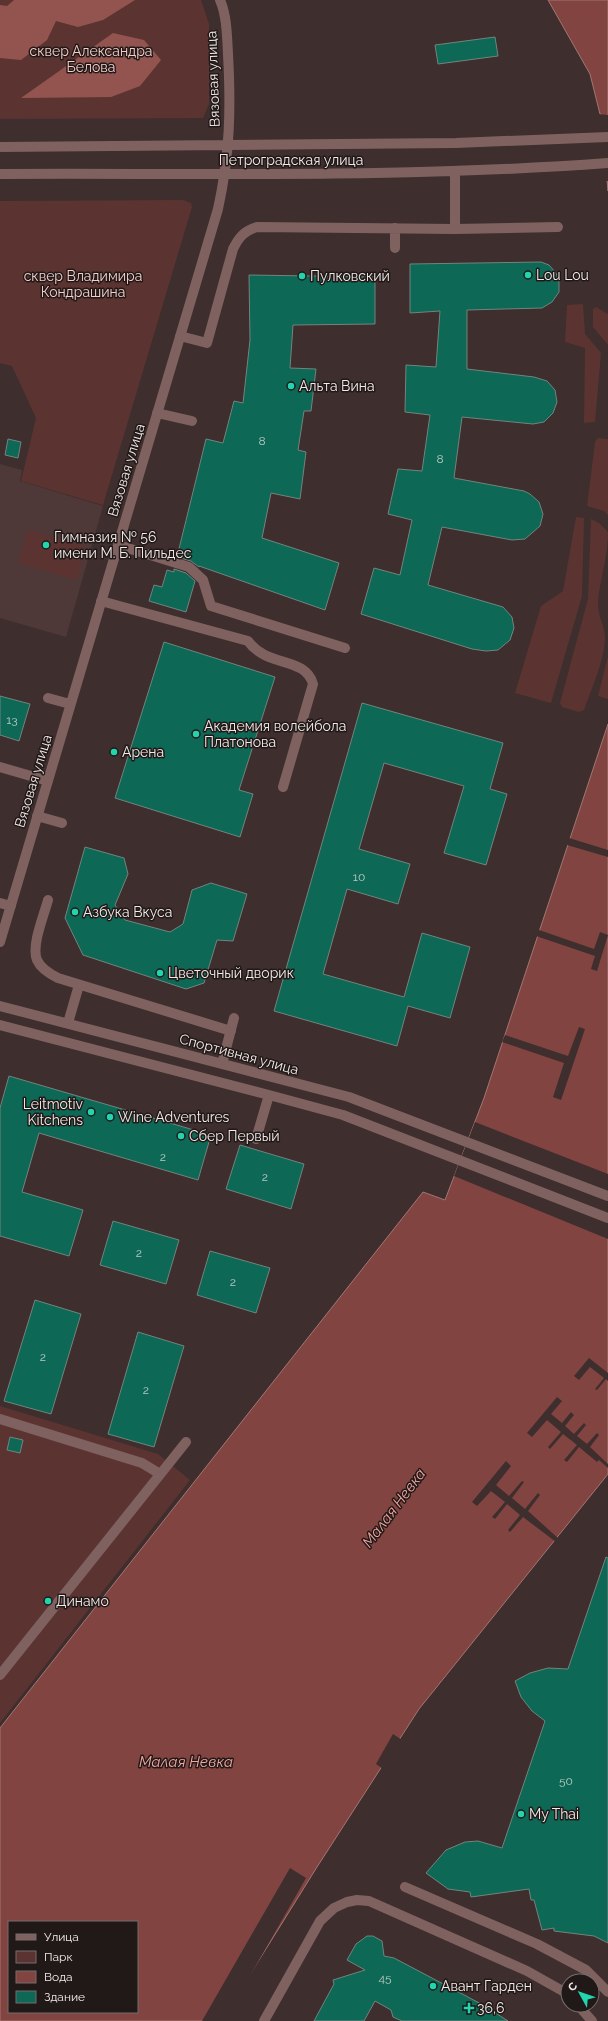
<svg xmlns="http://www.w3.org/2000/svg" width="608" height="2021" font-family="Raleway,sans-serif">
  <rect width="100%" height="100%" fill="#3e2e2d"/>
  <path fill="#4f3938" d="M0 464 22 470 20 481 103 506 66 637 0 618Z"/>
  <path fill="#5b3432" d="M0 0H201L209 24V104L203 118 0 119Z
    M183 200 191 203 192 207 103 505 21 481 36 418 12 366 0 363V201Z
    M583 304 585 334 601 353 595 422 584 423 585 348 565 342 567 305Z
    M596 307 608 314V345L593 327V309Z
    M598 438 608 439V515L604 511 587 506 595 442Z
    M576 517 584 518 582 596 551 703 515 693 541 606 563 591Z
    M591 519 599 523 608 532C608 556 600 579 598 602 597 614 604 624 605 636 605 660 592 687 584 710L579 712 562 707 560 703 588 599Z
    M28 530 86 547 77 580 18 563Z
    M608 656V699L598 696Z
    M0 1406 158 1454 190 1480 0 1723Z"/>
  <path fill="#935450" d="M14 0H135L103 20 78 27 56 21 47 40 21 60 0 58V5L7 6Z
    M113 33 144 40 161 60 140 86 111 97 21 98Z"/>
  <path fill="#814441" stroke="#a47673" fill-rule="evenodd" d="M548 0H608V191L601 114H600L590 74Z
    M608 724V1474L419 1709 317 1867 221 2021H0V1728L423 1192 445 1200 484 1098ZM9 1922H137V2012H9Z"/>
  <path fill="#3e2e2d" d="M598 114 608 115V181H605L600 116Z
    M569 838 608 850V857L567 845Z
    M539 930 594 949 600 932 608 935 597 971 591 969 595 956 536 936Z
    M579 1027 585 1029 561 1100 553 1097 564 1063 502 1042 505 1035 568 1056Z
    M475 1122 608 1174V1239L454 1176Z
    M589 1358 608 1373V1381L606 1379 597 1390 595 1389 604 1378 590 1367 579 1380 574 1376Z
    M557 1397 562 1401 551 1414 562 1423 571 1412 574 1415 565 1426 574 1434 584 1423 586 1425 577 1436 587 1444 597 1433 599 1435 590 1447 608 1464V1468L599 1460 597 1462 579 1447 567 1462 564 1460 577 1445 563 1434 550 1449 548 1447 561 1432 547 1420 532 1437 527 1433Z
    M506 1461 511 1466 496 1485 509 1496 522 1481 524 1482 512 1498 525 1509 538 1493 540 1495 528 1511 559 1539 556 1542 523 1517 510 1532 508 1530 520 1515 507 1504 495 1519 492 1517 505 1502 491 1491 477 1506 472 1502Z
    M393 1734 402 1740 383 1769 376 1764Z
    M290 1868 306 1878 230 2011 223 2021H202Z"/>
  <path fill="#0d6855" stroke="#72847e" d="M495 37 498 56 438 64 435 45Z
    M541 262 549 265 556 273 559 281V292L552 302 542 308 467 310V369L534 377 547 381 555 390 557 402 553 413 544 422 533 424 462 417 454 478 524 491 530 494 539 502 543 514 540 526 525 539 512 540 442 527 428 585 503 607 512 617 514 628 510 640 498 650 486 651 472 649 361 614 374 568 400 575 412 520 388 514 398 469 422 471 430 415 405 412 406 365 436 367 440 311 410 313V264Z
    M249 275 375 277V324L293 325 290 368 316 369 311 411H304L298 450 306 452 300 499 271 493 262 538 339 563 325 610 199 566V567L191 561 177 557 206 439 223 443 234 401 243 403 250 340Z
    M8 439 21 442 18 458 5 455Z
    M174 569 186 573 195 581 186 612 149 601 154 585 162 587 167 570 174 572Z
    M164 642 275 677 239 790 253 794 240 837 115 798Z
    M0 696 30 704 19 741 0 735Z
    M362 703 503 743 490 789 507 794 486 865 444 853 464 786 384 763 359 849 410 864 398 904 347 889 323 974 404 997 422 933 470 947 450 1018 408 1006 397 1046 274 1011Z
    M85 847 124 858 128 874 115 905 125 920 170 932 183 924 192 890 211 883 247 894 233 941 217 940 204 983 186 989 83 955 65 918Z
    M9 1076 211 1135 198 1180 39 1133 22 1192 83 1210 69 1256 0 1236V1108Z
    M240 1145 304 1164 291 1209 226 1189Z
    M113 1221 179 1240 166 1284 100 1265Z
    M210 1251 270 1268 256 1313 197 1295Z
    M35 1300 81 1314 51 1414 4 1401Z
    M138 1332 184 1346 154 1447 108 1434Z
    M10 1437 23 1440 20 1453 7 1450Z
    M606 1557 608 1558V1943L594 1936 554 1931V1928L542 1930 534 1900H531L529 1889 471 1897 470 1892 448 1889 426 1873 446 1850 465 1842 478 1841 502 1848 545 1721 532 1711 521 1697 515 1681 530 1673 548 1668 568 1669Z
    M367 1936H373L382 1941 384 1956 394 1958 485 2006 508 2021H402L393 2017 391 2010 375 2001 364 2021H314L334 1984 333 1980 365 1970 347 1960 356 1944Z"/>
  <g fill="none" stroke-linecap="round" stroke-linejoin="round">
    <path stroke="#7f6260" stroke-width="10" d="M0 147 456 143 608 137
      M0 174C203 173 406 178 608 163
      M395 228V248
      M455 229 558 227
      M180 336 207 343 233 249C239 237 244 231 257 227L455 229V171
      M157 413 192 421
      M118 545 189 567 203 580 211 606 345 648
      M101 601 248 641C267 668 305 656 313 684L283 787
      M48 698 70 704
      M0 767 48 781
      M37 816 62 823
      M48 900C44 915 31 946 37 960 41 969 50 974 58 978L231 1031
      M0 903 11 906
      M0 942 218 209C230 154 231 109 228 54 227 37 227 16 220 0
      M0 1006 349 1097 608 1196
      M68 1023 79 985
      M0 1025 269 1095 343 1115 608 1218
      M222 1064 234 1018
      M256 1139 269 1095
      M0 1419 142 1463 160 1474
      M0 1675 186 1442
      M405 1887 537 1944 586 1970 608 1992
      M578 2005 592 2021
      M264 2021 320 1921 334 1908 347 1902 357 1900 369 1901 527 1971 568 1994"/>
  </g>
  <g fill="#22d5af" stroke="#201918" stroke-width="1.5">
    <circle cx="528" cy="275" r="4"/>
    <circle cx="302" cy="276" r="4"/>
    <circle cx="291" cy="386" r="4"/>
    <circle cx="46" cy="545" r="4"/>
    <circle cx="196" cy="734" r="4"/>
    <circle cx="114" cy="752" r="4"/>
    <circle cx="75" cy="912" r="4"/>
    <circle cx="160" cy="973" r="4"/>
    <circle cx="91" cy="1112" r="4"/>
    <circle cx="110" cy="1117" r="4"/>
    <circle cx="181" cy="1136" r="4"/>
    <circle cx="48" cy="1601" r="4"/>
    <circle cx="521" cy="1814" r="4"/>
    <circle cx="433" cy="1986" r="4"/>
    <path d="M467 2002h4v4h4v4h-4v4h-4v-4h-4v-4h4z"/>
  </g>
  <g text-anchor="middle" dominant-baseline="central" stroke-width="3" stroke-linejoin="round" paint-order="stroke">
    <g font-size="12" fill="#bacac4">
      <text x="262" y="441">8</text>
      <text x="440" y="459">8</text>
      <text x="12" y="720">13</text>
      <text x="359" y="877">10</text>
      <text x="163" y="1157">2</text>
      <text x="265" y="1177">2</text>
      <text x="139" y="1253">2</text>
      <text x="233" y="1282">2</text>
      <text x="43" y="1357">2</text>
      <text x="146" y="1390">2</text>
      <text x="566" y="1781">50</text>
      <text x="385" y="1978">45</text>
    </g>
    <g font-size="14" fill="#f6ceca" stroke="#201918">
      <text x="91" y="51">сквер Александра<tspan x="91" dy="16">Белова</tspan></text>
      <text x="83" y="276">сквер Владимира<tspan x="83" dy="16">Кондрашина</tspan></text>
    </g>
    <g font-size="14" fill="#f4eae9" stroke="#201918">
      <text transform="translate(213 79) rotate(-92)">Вязовая улица</text>
      <text x="291" y="160">Петроградская улица</text>
      <text transform="translate(126 470) rotate(-73)">Вязовая улица</text>
      <text transform="translate(33 781) rotate(-73)">Вязовая улица</text>
      <text transform="translate(239 1054) rotate(15)">Спортивная улица</text>
    </g>
    <g font-size="14" fill="#f4eae9" stroke="#201918" text-anchor="start">
      <text x="536" y="275">Lou Lou</text>
      <text x="310" y="276">Пулковский</text>
      <text x="299" y="386">Альта Вина</text>
      <text x="54" y="537">Гимназия № 56<tspan x="54" dy="16">имени М. Б. Пильдес</tspan></text>
      <text x="204" y="726">Академия волейбола<tspan x="204" dy="16">Платонова</tspan></text>
      <text x="122" y="752">Арена</text>
      <text x="83" y="912">Азбука Вкуса</text>
      <text x="168" y="973">Цветочный дворик</text>
      <text x="83" y="1104" text-anchor="end">Leitmotiv<tspan x="83" dy="16">Kitchens</tspan></text>
      <text x="118" y="1117">Wine Adventures</text>
      <text x="189" y="1136">Сбер Первый</text>
      <text x="56" y="1601">Динамо</text>
      <text x="529" y="1814">My Thai</text>
      <text x="441" y="1986">Авант Гарден</text>
      <text x="477" y="2008">36,6</text>
    </g>
    <g font-size="15" font-style="italic" fill="#f4a7a2" stroke="#201918">
      <text transform="translate(394 1508) rotate(-53)">Малая Невка</text>
      <text x="186" y="1762">Малая Невка</text>
    </g>
  </g>
  <rect x="8" y="1921" width="130" height="92" fill="#201918" stroke="#756d6c"/>
  <rect x="16" y="1934" width="20" height="6" fill="#7f6260" stroke="#756d6c"/>
  <text x="44" y="1941" font-size="12" fill="#f4eae9">Улица</text>
  <rect x="16" y="1951" width="20" height="12" fill="#5b3432" stroke="#756d6c"/>
  <text x="44" y="1961" font-size="12" fill="#f4eae9">Парк</text>
  <rect x="16" y="1971" width="20" height="12" fill="#814441" stroke="#756d6c"/>
  <text x="44" y="1981" font-size="12" fill="#f4eae9">Вода</text>
  <rect x="16" y="1991" width="20" height="12" fill="#0d6855" stroke="#756d6c"/>
  <text x="44" y="2001" font-size="12" fill="#f4eae9">Здание</text>
  <g transform="translate(580 1993) rotate(310)"><circle r="19" fill="#201918" stroke="#756d6c"/>
  <path d="M0-3L7 15L0 10L-7 15Z" fill="#22d5af"/>
  <text y="-6" font-size="11" font-weight="bold" text-anchor="middle" fill="#f4eae9">С</text>
  </g>
</svg>
